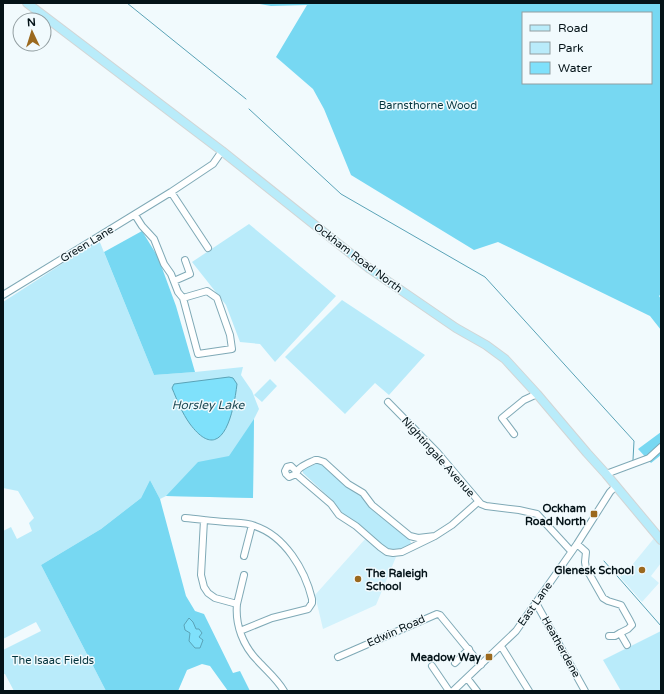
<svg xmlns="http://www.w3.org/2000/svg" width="664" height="694" font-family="'Varela Round',sans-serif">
  <rect width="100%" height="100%" fill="#f1fafd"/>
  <path fill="#d2f2fc" d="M655 537 661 545V563L651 576 659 583 642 602 620 577 626 569 628 570Z
    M366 538 386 556 396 557 376 605 323 629 315 595Z"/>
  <path fill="#b9ebfa" d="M249 224 336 296 275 362 260 344 240 342 226 305 192 262Z
    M99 240 154 375 195 372 243 367 241 375 252 391 259 409 254 419 253 498 166 496 160 499 150 480 141 498 101 529 41 565 106 691H14L5 674H3V650L41 631 36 622 3 639V531L11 527 17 539 32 531 29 523 34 518 18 491 3 488V302Z
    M342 300 425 355 389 395 375 383 345 414 285 357Z
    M270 379 277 386 262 402 254 395Z
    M321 463 358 491 408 536 411 543 410 547 393 551 385 548 358 523 345 516 331 499 303 473V469L316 464Z
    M661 631V691H621L603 660Z"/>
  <path fill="#77d8f2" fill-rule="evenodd" d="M254 3H661V294L659 296 661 299V330L650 316 498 242 474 250 351 175 324 109 313 89 276 57 307 5 271 6ZM523 13H651V83H523Z
    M142 231 158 257 176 306 195 372 154 375 104 252Z
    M254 419 253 498 166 496 198 462 229 456Z
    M661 432V455L651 463 638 449Z
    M150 480 160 499 186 596 195 611 204 614 233 673 240 671 250 691H228L210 666 202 664 187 670 178 691H106L41 565 101 529 141 498Z"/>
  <path fill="#7fe1fb" stroke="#5aa3b7" d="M229 377 233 378 237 384C234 410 223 468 190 424 182 413 177 400 172 388L174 384Z
    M189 618 193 622 196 629H199L202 633 199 637 203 640 200 648H195L189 641 190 633 185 630 184 625Z"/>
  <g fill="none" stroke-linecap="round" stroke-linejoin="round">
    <path stroke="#5aa3b7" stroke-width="1" d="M127 3 246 99
      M249 109 341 194 485 277 634 441 633 460
      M604 561 661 626"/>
    <defs>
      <path id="minor" d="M171 192 208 248
        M135 215 142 226 154 239 164 264 171 274 178 292 183 298 198 354 232 349 230 335 217 298 207 291 183 298
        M174 281 190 274 185 260
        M3 295 171 192 213 164 222 151
        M388 402 437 452 481 504 486 506 519 510 537 514 571 551
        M514 434 502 418 524 400 537 394
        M315 460H318L324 462 348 484 363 493 372 505 410 536 418 538 435 536 402 552 393 553 387 552 380 547 356 526 339 515 331 504 296 474C297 467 309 463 315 460Z
        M296 474 289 477 286 474 285 471 287 467 291 466 296 471
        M606 474 649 458 661 447
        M185 518C198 519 211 521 225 522 235 523 246 522 255 526 285 536 305 570 312 599V603L308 609 272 618 240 631
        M204 520 201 575 204 587 208 593 215 598 237 604C235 625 243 646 258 661 267 671 277 679 284 691
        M435 536 452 525 478 502
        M577 544 586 552 585 562 586 568 603 598 608 601 621 605 630 621 632 625 628 629 620 633 627 645
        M244 556 252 525
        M536 603 585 691
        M237 604 244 575
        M609 636H615L620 633
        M501 646 529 691
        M338 657 437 614 440 615 481 665
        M455 663 469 649
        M432 666 449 691
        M467 678 477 691
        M453 691 516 631 577 544 610 492 616 486"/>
      <path id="major" d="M27 3 222 151 370 269 456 328 486 345 505 359 537 394 587 453 606 474 661 540"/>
    </defs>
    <use href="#minor" stroke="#7fa9b6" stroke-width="8"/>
    <use href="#major" stroke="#d2d5d5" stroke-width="10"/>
    <use href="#minor" stroke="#fff" stroke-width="6"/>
    <use href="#major" stroke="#b9ecfa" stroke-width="8"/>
  </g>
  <g fill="#9b691e" stroke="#f1fafd" stroke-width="1.5">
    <rect x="590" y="510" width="8" height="8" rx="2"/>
    <circle cx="642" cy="570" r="4"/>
    <circle cx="358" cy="579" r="4"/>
    <rect x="485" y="653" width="8" height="8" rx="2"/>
  </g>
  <g text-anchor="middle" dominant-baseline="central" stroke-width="3" stroke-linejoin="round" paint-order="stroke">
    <g font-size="11" fill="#02333d" stroke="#f1fafd">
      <text x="428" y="105">Barnsthorne Wood</text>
      <text x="53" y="660">The Isaac Fields</text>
    </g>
    <g font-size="11" fill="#041318" stroke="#f1fafd">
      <text transform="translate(87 244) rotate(-31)">Green Lane</text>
      <text transform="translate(358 258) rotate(37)">Ockham Road North</text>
      <text transform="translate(438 457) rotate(48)">Nightingale Avenue</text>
      <text transform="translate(535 604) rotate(-55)">East Lane</text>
      <text transform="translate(396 631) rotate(-24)">Edwin Road</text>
      <text transform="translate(561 647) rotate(61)">Heatherdene</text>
    </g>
    <g font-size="11" font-weight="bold" fill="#041318" stroke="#f1fafd" text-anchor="end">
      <text x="586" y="508">Ockham<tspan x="586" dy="13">Road North</tspan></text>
      <text x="634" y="570">Glenesk School</text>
      <text x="366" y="573" text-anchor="start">The Raleigh<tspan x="366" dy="13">School</tspan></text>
      <text x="481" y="657">Meadow Way</text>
    </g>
    <g font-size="12" font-style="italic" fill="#1f4b56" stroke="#f1fafd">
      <text x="208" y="405">Horsley Lake</text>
    </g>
  </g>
  <rect width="664" height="694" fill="none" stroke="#041318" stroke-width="8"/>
  <rect x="522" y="12" width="130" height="72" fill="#f1fafd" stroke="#929ea1"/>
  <rect x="530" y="25" width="20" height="6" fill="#b9ecfa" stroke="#929ea1"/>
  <text x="558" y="32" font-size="12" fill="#041318">Road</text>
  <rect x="530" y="42" width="20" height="12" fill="#b9ebfa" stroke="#929ea1"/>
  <text x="558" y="52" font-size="12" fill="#041318">Park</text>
  <rect x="530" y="62" width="20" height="12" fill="#7fe1fb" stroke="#929ea1"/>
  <text x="558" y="72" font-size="12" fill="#041318">Water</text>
  <g transform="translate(32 32) rotate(356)"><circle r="19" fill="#f1fafd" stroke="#929ea1"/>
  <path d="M0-3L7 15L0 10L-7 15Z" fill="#9b691e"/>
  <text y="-6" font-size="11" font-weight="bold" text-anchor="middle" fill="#041318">N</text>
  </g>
</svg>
